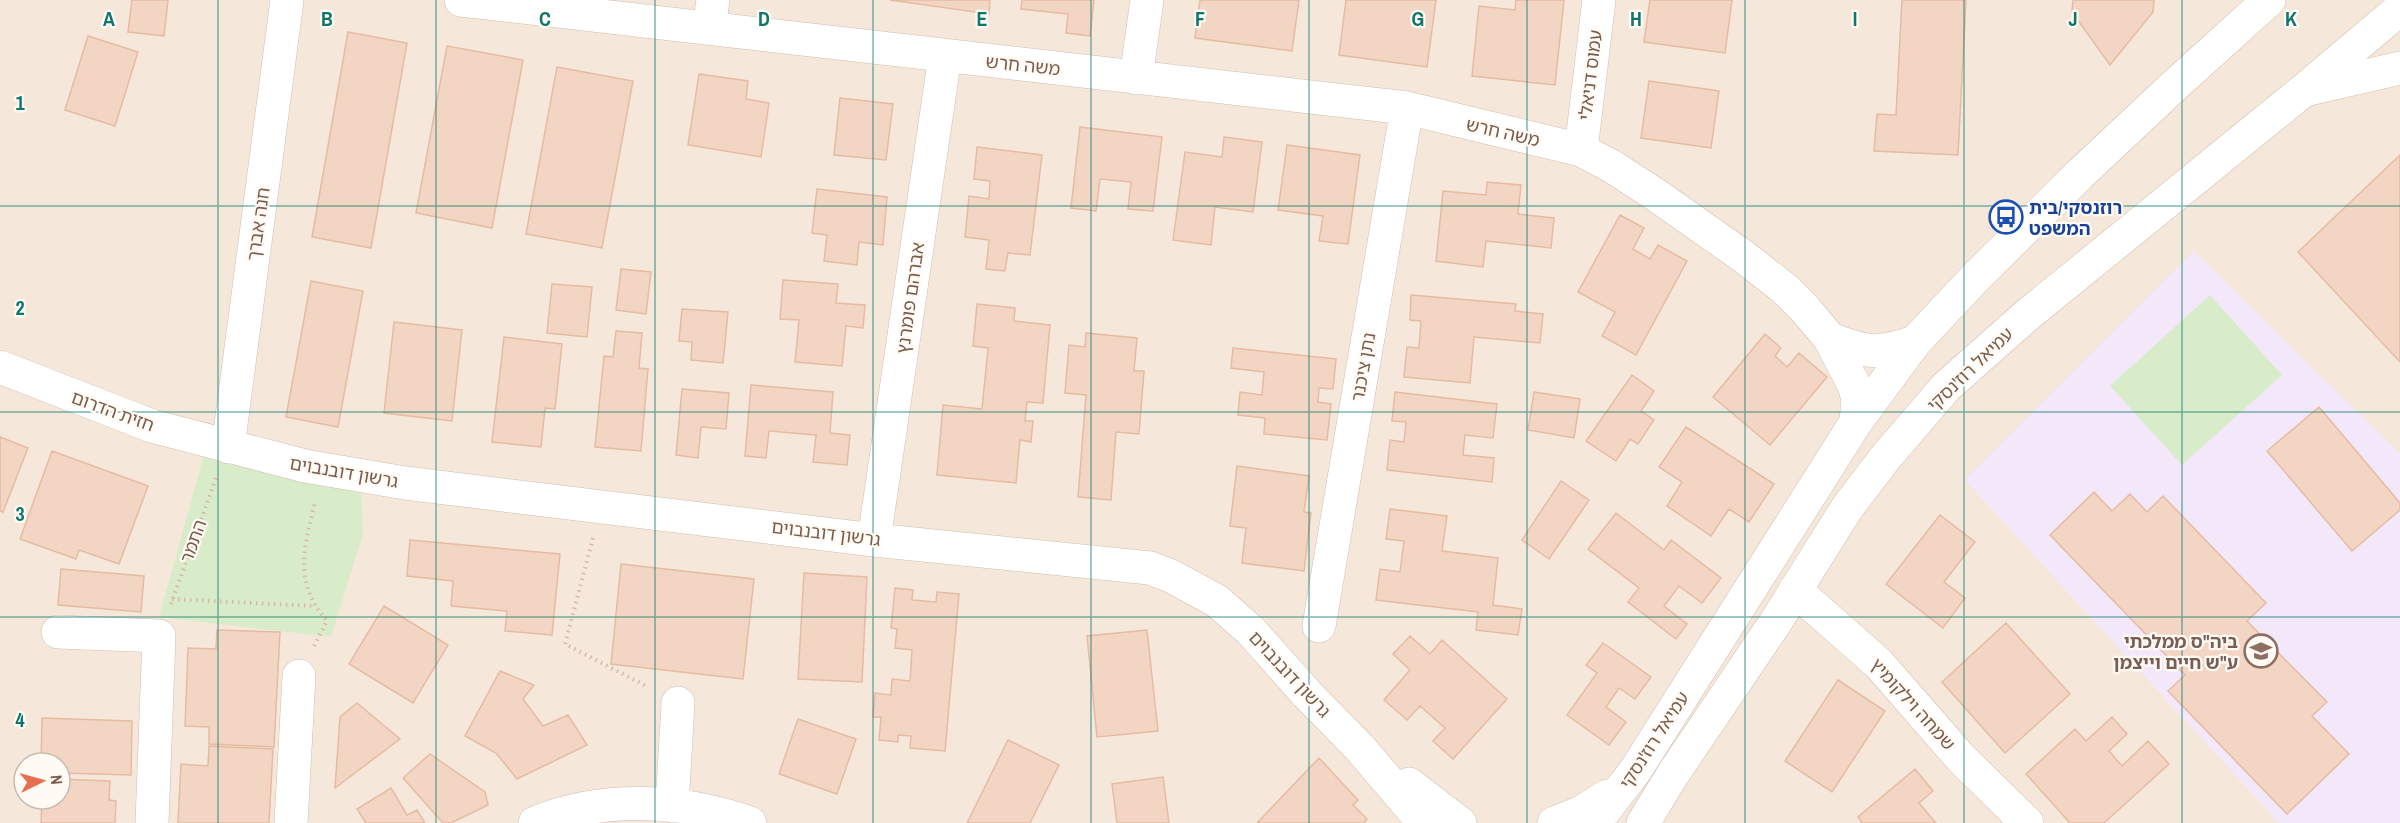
<svg xmlns="http://www.w3.org/2000/svg" width="2400" height="823" font-family="'Archivo Narrow','Noto Sans Hebrew',sans-serif">
  <rect width="100%" height="100%" fill="#fdf6ec"/>
  <path fill="#f5e8da" fill-rule="evenodd" d="M0 0H2400V823H0ZM24 763H60V799H24Z"/>
  <path fill="#f3e8fa" d="M2194 251 2400 454V823H2279L1965 480Z"/>
  <path fill="#d8ecc9" d="M2210 295 2282 375 2182 465 2110 386Z
    M204 455 361 485 363 534 331 637 159 617Z"/>
  <path fill="#f3d5c3" stroke="#e6bba3" stroke-width="1.5" d="M132 0H168L164 36 128 32Z
    M890 0H990L989 14Z
    M1022 0H1094L1090 36 1066 33 1068 14 1021 9Z
    M1200 0H1299L1292 51 1195 38Z
    M1346 0H1436L1427 67 1339 55Z
    M1516 0H1564L1555 85 1472 76 1479 6 1515 10Z
    M1650 0H1732L1725 53 1644 42Z
    M1902 0H1966L1958 155 1874 151 1877 114 1896 115Z
    M2073 0H2154L2153 12 2110 65 2072 12Z
    M348 32 407 43 371 248 312 237Z
    M88 36 138 52 115 126 65 110Z
    M447 46 523 60 492 228 416 213Z
    M557 67 633 81 602 248 526 234Z
    M699 74 748 81 746 99 769 103 761 157 688 145Z
    M1649 81 1719 91 1711 148 1641 138Z
    M840 98 893 104 886 160 834 155Z
    M1080 127 1162 137 1153 211 1128 209 1131 182 1100 179 1096 211 1071 208Z
    M1224 137 1262 142 1253 212 1215 207 1211 245 1173 240 1185 152 1222 157Z
    M1287 145 1360 155 1348 244 1319 241 1323 216 1278 210Z
    M977 147 1042 155 1030 255 1008 253 1005 271 986 269 989 240 965 237 969 196 989 199 990 181 974 179Z
    M2400 155V362L2298 252Z
    M1487 182 1521 185 1518 214 1554 218 1551 248 1486 241 1483 267 1436 261 1443 191 1486 195Z
    M817 189 887 197 883 245 859 242 857 265 824 261 827 235 812 233Z
    M1620 215 1644 228 1633 249 1650 259 1658 245 1687 261 1636 355 1602 336 1615 312 1578 292Z
    M621 269 651 272 646 314 616 310Z
    M783 280 838 284 836 303 865 305 863 328 846 326 842 366 795 362 799 320 780 319Z
    M311 281 363 291 338 427 286 417Z
    M552 284 592 287 587 337 547 333Z
    M1411 295 1516 304 1515 311 1543 314 1540 343 1474 337 1470 383 1404 377 1407 347 1419 348 1421 321 1410 320Z
    M977 304 1015 308 1014 321 1050 325 1043 403 1027 402 1025 421H1033L1031 442 1020 440 1016 483 937 475 943 405 982 409 988 348 973 346Z
    M682 309 728 312 723 363 691 360 692 342 679 341Z
    M394 322 462 330 452 421 384 413Z
    M616 331 642 333 639 368 648 369 641 451 595 447 604 356 613 357Z
    M1086 333 1137 338 1134 371H1144L1139 434 1116 432 1111 500 1078 497 1086 395 1065 393 1069 345 1085 347Z
    M1765 334 1781 348 1775 356 1787 367 1799 353 1827 377 1770 445 1713 397Z
    M504 337 562 344 555 409 545 408 541 447 492 442Z
    M1233 348 1336 359 1333 389 1319 388 1318 402 1331 404 1327 440 1264 434 1265 418 1238 415 1240 392 1262 395 1264 372 1231 368Z
    M1632 375 1654 391 1641 411 1654 420 1638 444 1630 439 1616 461 1586 441Z
    M751 385 833 392 830 433 850 435 847 465 813 462 816 435 769 431 766 458 745 456Z
    M682 389 729 393 726 429 701 427 698 458 676 455Z
    M1395 392 1497 404 1493 438 1465 435 1463 455 1494 458 1492 482 1387 470 1390 440 1404 442 1406 422 1392 421Z
    M1534 392 1580 399 1574 438 1528 430Z
    M2319 407 2400 503V510L2352 551 2267 451Z
    M1686 427 1774 484 1749 522 1729 509 1711 536 1667 506 1682 482 1659 467Z
    M0 437 28 448 3 512 0 511Z
    M52 451 148 486 119 564 79 550 76 559 20 539Z
    M1237 466 1309 476 1304 512 1311 513 1304 571 1242 563 1246 528 1230 526Z
    M1561 481 1589 500 1549 559 1522 540Z
    M2094 492 2112 511 2130 494 2147 512 2163 496 2266 603 2247 621 2327 702 2312 716 2349 754 2287 814 2168 691 2185 675 2050 535Z
    M1390 509 1447 516 1442 551 1498 558 1493 605 1522 609 1518 635 1476 630 1478 612 1376 600 1380 569 1400 572 1404 541 1386 539Z
    M1616 513 1664 550 1671 540 1721 578 1702 603 1679 586 1664 606 1687 624 1676 639 1628 602 1639 588 1588 549Z
    M1940 515 1975 542 1944 582 1965 598 1943 628 1886 584Z
    M410 540 560 554 552 635 505 631 507 611 451 606 453 581 407 576Z
    M621 564 754 579 743 679 611 664Z
    M61 569 144 576 141 612 58 605Z
    M804 573 867 577 862 682 798 679Z
    M895 588 913 590 912 600 936 602 937 592 959 594 945 751 910 748 911 736 898 735V742L879 740 881 717H873L875 693 891 695 892 679 910 681 912 650 895 648 897 629 891 628Z
    M384 606 448 645 413 703 349 664Z
    M2006 623 2070 694 2005 753 1942 682Z
    M217 630 280 632 274 747 209 744V727L185 726 188 648 216 649Z
    M1147 630 1158 731 1097 737 1087 636Z
    M1410 636 1430 654 1442 640 1507 699 1453 759 1433 741 1445 728 1420 706 1407 720 1384 700 1410 670 1393 654Z
    M1603 643 1651 677 1635 699 1619 688 1606 707 1626 722 1609 745 1567 715 1597 673 1586 665Z
    M500 671 534 685 523 699 543 726 568 715 587 745 517 779 496 753 465 736Z
    M1838 680 1885 711 1832 792 1785 761Z
    M357 703 400 739 335 788 340 717Z
    M2112 717 2127 734 2109 751 2122 766 2148 741 2169 764 2104 823H2070L2026 774 2075 729 2086 741Z
    M42 718 132 721 131 775 60 773V763H41Z
    M798 719 856 739 837 794 779 774Z
    M1008 740 1059 765 1030 823H967Z
    M209 746 273 749 269 823H178L181 764 208 766Z
    M430 754 485 792 488 805 451 823H443L403 778Z
    M1319 758 1358 800 1353 805 1367 819 1364 823H1257Z
    M1915 769 1933 791 1919 803 1936 823H1862L1858 817Z
    M1163 777 1169 823H1117L1112 784Z
    M60 779 110 781 109 800 116 801 115 823H41L42 799H60Z
    M391 788 407 815 417 810 425 823H366L357 809Z"/>
  <g fill="none" stroke-linecap="round" stroke-linejoin="round">
    <defs>
      <path id="minor" d="M461 0 1407 108 1581 150 1613 167 1656 195 1744 257 1785 289 1805 309 1830 339 1854 385 1858 399 1856 422
        M709 28 713 0
        M1136 78 1147 0
        M2309 89 2400 68
        M1581 150 1599 0
        M1830 339C1868 353 1876 355 1915 342
        M0 367 152 426 305 466 405 483 874 540 1150 568 1171 576 1217 601 1251 631 1307 694 1359 747 1424 823
        M228 447 287 0
        M874 540 945 56
        M1795 590 1879 664 1960 757 2027 823
        M1319 626 1407 108
        M58 632 159 636 152 823
        M1409 784 1460 823
        M672 806 678 703
        M291 823 299 676
        M535 823C602 795 682 799 750 823
        M1554 823 1582 812 1607 796
        M1591 823 1605 810 1635 771 1856 422 1915 342 1974 279 2079 175 2175 85 2269 0
        M1643 823 1673 774 1775 623 1847 508 1885 458 1946 387 2026 316 2304 90 2400 9"/>
    </defs>
    <use href="#minor" stroke="#d1beb0" stroke-width="34"/>
    <path stroke="#d9b8a5" stroke-width="4" stroke-dasharray="1.5 4.5" stroke-linecap="butt" d="M593 538 565 644 648 687
      M172 599 314 606
      M171 604 216 478
      M314 646 327 621C293 582 304 548 315 502"/>
    <use href="#minor" stroke="#fff" stroke-width="33"/>
  </g>
  <path fill="none" stroke="#0f766e" stroke-width="1.5" stroke-opacity="0.55" d="M218 0V823M436 0V823M655 0V823M873 0V823M1091 0V823M1309 0V823M1527 0V823M1745 0V823M1964 0V823M2182 0V823M0 206H2400M0 412H2400M0 617H2400"/>
  <defs>
    <symbol id="bus-ring" viewBox="-11 -11 22 22"><circle r="9.5" fill="#fffaf3" stroke="#1a4fb4" stroke-width="1.5"/><path d="M-5-6H5V4H4V6H2V4H-2V6H-4V4H-5ZM-3.5-4V0h7V-4ZM-3.5 1.2v1.5H-2V1.2ZM2 1.2v1.5H3.5V1.2Z" fill="#1a4fb4"/></symbol>
    <symbol id="school-ring" viewBox="-11 -11 22 22"><circle r="9.5" fill="#fffaf3" stroke="#8d6e63" stroke-width="1.5"/><path d="M0-5L7-2L0 1L-7-2ZM-4 1L0 2.5L4 1V4Q0 6-4 4Z" fill="#8d6e63"/></symbol>
  </defs>
  <g fill-rule="evenodd">
    <use href="#bus-ring" x="1987" y="198" width="38" height="38"/>
    <use href="#school-ring" x="2242" y="632" width="38" height="38"/>
  </g>
  <g text-anchor="middle" dominant-baseline="central" stroke-width="4.5" stroke-linejoin="round" paint-order="stroke">
    <g font-size="18" fill="#7a5c4d" stroke="#fffaf3">
      <text transform="translate(1023 65) rotate(6)">משה חרש</text>
      <text transform="translate(1590 75) rotate(-83)">עמוס דניאלי</text>
      <text transform="translate(1503 132) rotate(13)">משה חרש</text>
      <text transform="translate(258 224) rotate(-82)">חנה אברך</text>
      <text transform="translate(910 298) rotate(-82)">אברהם פומרנץ</text>
      <text transform="translate(1363 367) rotate(-80)">נתן ציכנר</text>
      <text transform="translate(1970 369) rotate(-44)">עמיאל רוז'נסקי</text>
      <text transform="translate(113 411) rotate(20)">חזית הדרום</text>
      <text transform="translate(344 472) rotate(10)">גרשון דובנבוים</text>
      <text transform="translate(826 533) rotate(7)">גרשון דובנבוים</text>
      <text transform="translate(193 541) rotate(-70)">התמר</text>
      <text transform="translate(1290 674) rotate(47)">גרשון דובנבוים</text>
      <text transform="translate(1913 704) rotate(48)">שמחה וילקומיץ</text>
      <text transform="translate(1654 740) rotate(-57)">עמיאל רוז'נסקי</text>
    </g>
    <g font-size="18" font-weight="bold" fill="#164399" stroke="#fffaf3" text-anchor="start">
      <text x="2029" y="207">רוזנסקי/בית<tspan x="2029" dy="21">המשפט</tspan></text>
    </g>
    <g font-size="18" font-weight="bold" fill="#785e54" stroke="#fffaf3" text-anchor="end">
      <text x="2238" y="641">ביה"ס ממלכתי<tspan x="2238" dy="21">ע"ש חיים וייצמן</tspan></text>
    </g>
  </g>
  <g font-size="20" text-anchor="middle" font-weight="bold" fill="#0f766e" stroke="#fffaf3" stroke-width="4.5" stroke-linejoin="round" paint-order="stroke">
    <text x="109" y="26">A</text>
    <text x="327" y="26">B</text>
    <text x="545" y="26">C</text>
    <text x="764" y="26">D</text>
    <text x="982" y="26">E</text>
    <text x="1200" y="26">F</text>
    <text x="1418" y="26">G</text>
    <text x="1636" y="26">H</text>
    <text x="1855" y="26">I</text>
    <text x="2073" y="26">J</text>
    <text x="2291" y="26">K</text>
    <text x="20" y="110">1</text>
    <text x="20" y="315">2</text>
    <text x="20" y="521">3</text>
    <text x="20" y="727">4</text>
  </g>
  <g transform="translate(42 781) rotate(85)"><circle r="28" fill="#fffaf3" stroke="#cabbb1" stroke-width="1.5"/>
  <path d="M0-4.5L10 22L0 15L-10 22Z" fill="#e76f51"/>
  <text y="-9" font-size="16" font-weight="bold" text-anchor="middle" fill="#7a5c4d">N</text>
  </g>
</svg>
